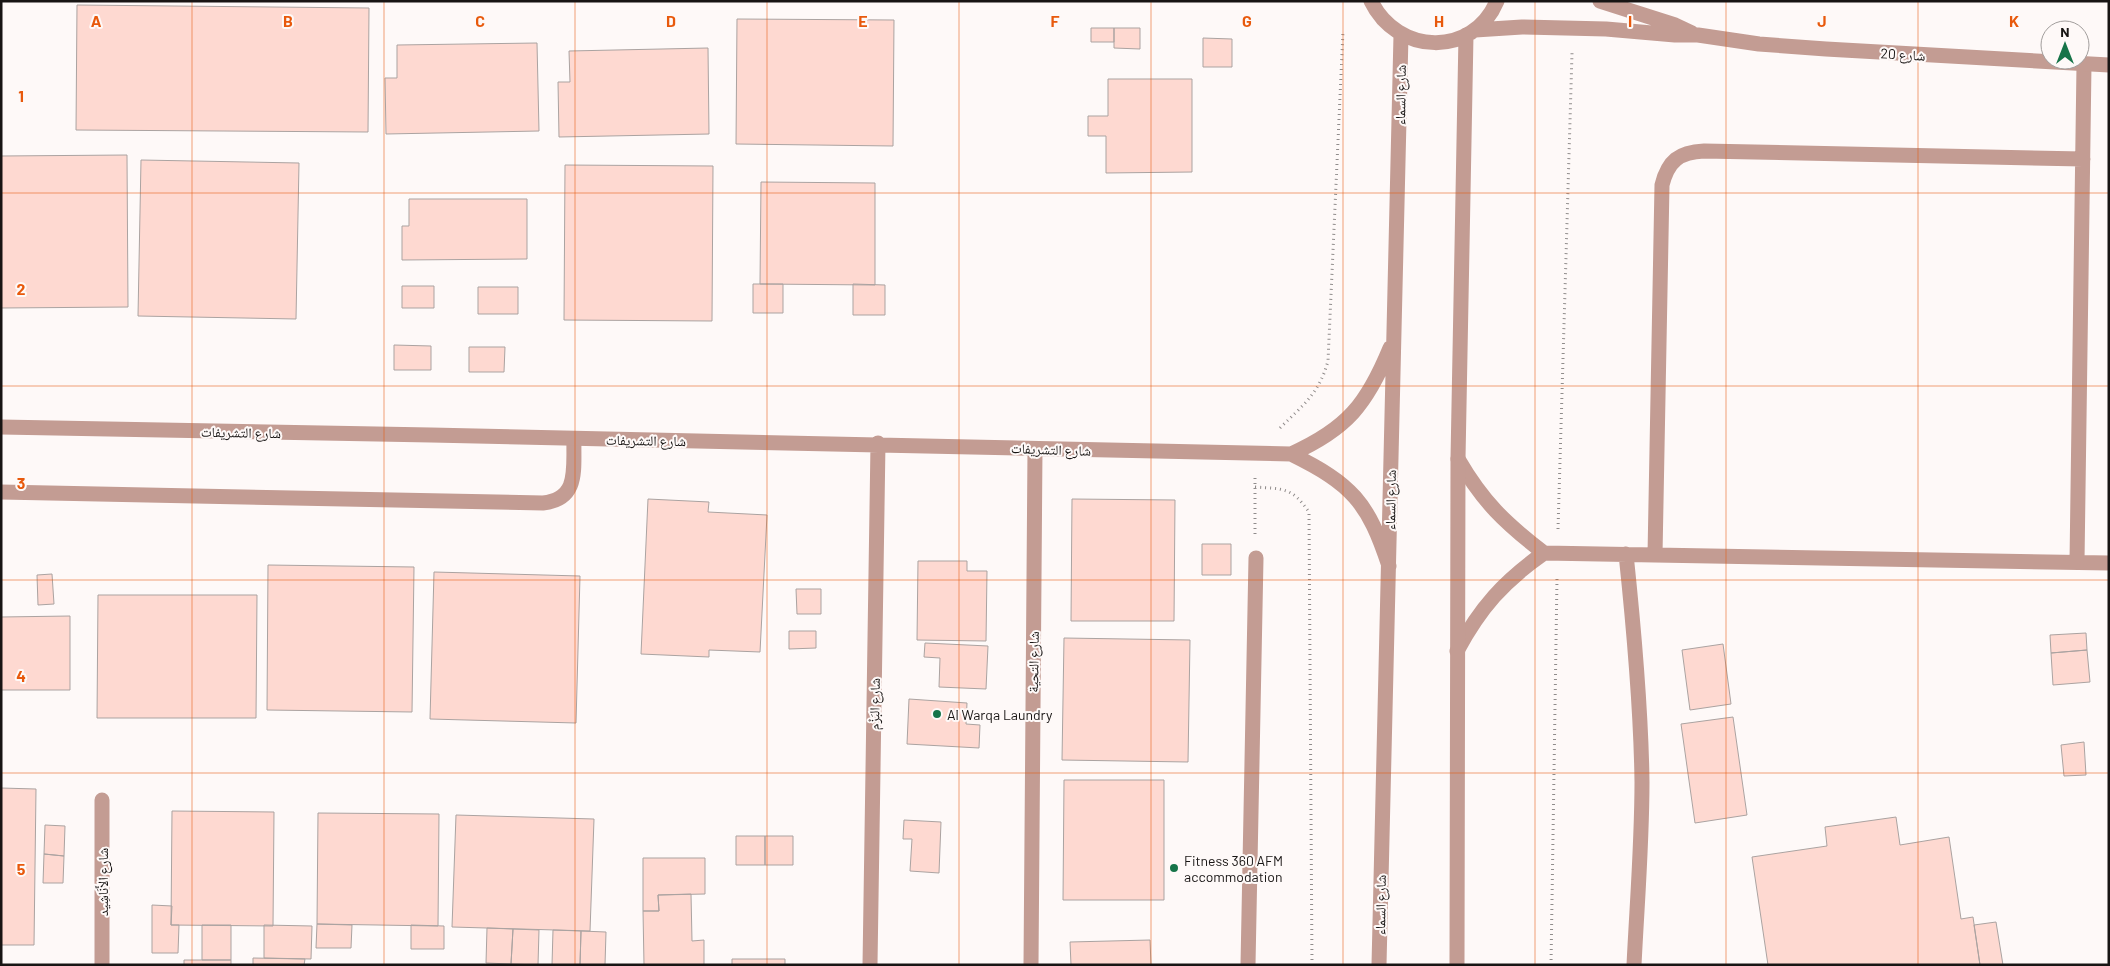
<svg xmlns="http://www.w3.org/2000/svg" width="2110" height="966" font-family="Barlow,'Noto Naskh Arabic',sans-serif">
  <rect width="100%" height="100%" fill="#fef9f8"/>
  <path fill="#fed9d1" stroke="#aba3a1" d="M77 5 369 8 368 132 76 130Z
    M737 19 894 20 893 146 736 144Z
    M1091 28H1114V42H1091Z
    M1114 28H1140V49L1114 48Z
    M1203 38 1232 39V67H1203Z
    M537 43 539 131 386 134 385 78H397V45Z
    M708 48 709 134 559 137 558 82H570L569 51Z
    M1108 79H1192V172L1106 173V136H1088V116H1108Z
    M127 155 128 307 1 308V156Z
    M141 160 299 163 296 319 138 316Z
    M565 165 713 166 712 321 564 320Z
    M761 182 875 183V285L760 284Z
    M409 199H527V259L402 260V226H409Z
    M753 284H783V313H753Z
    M853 284 885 285V315H853Z
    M402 286H434V308H402Z
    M478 287H518V314H478Z
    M394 345 431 346V370H394Z
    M469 347H505L504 372H469Z
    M648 499 709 502 708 512 767 515 760 652 709 650V657L641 654Z
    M1072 499 1175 500 1174 621H1071Z
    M1202 544H1231V575H1202Z
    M918 561H967V571H987L986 641 917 640Z
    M268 565 414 567 412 712 267 710Z
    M434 572 580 576 576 723 430 719Z
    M52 574 54 604 38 605 37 575Z
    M796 589H821V614H797Z
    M98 595H257L256 718H97Z
    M70 616V690H1V617Z
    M789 631H816V648L789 649Z
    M2086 633 2087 650 2051 653 2050 635Z
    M1064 638 1190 640 1188 762 1062 760Z
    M925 643 988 646 986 689 939 687 940 658 924 657Z
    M1723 644 1731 704 1690 710 1682 650Z
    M2087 650 2090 682 2053 685 2051 653Z
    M909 699 967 703 966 724 980 725 979 748 907 744Z
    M1733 717 1747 815 1695 823 1681 724Z
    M2084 742 2086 775 2064 776 2061 745Z
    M1064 780H1164V900H1063Z
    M1 788 36 789 34 945H1Z
    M172 811 274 812 273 926 171 925Z
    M318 813 439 814 438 926 317 924Z
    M456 815 594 819 590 931 452 927Z
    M1896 817 1900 845 1949 837 1961 919 1973 917 1980 965H1768L1752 857 1827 846 1825 827Z
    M904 820 941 822 939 873 910 871 912 839H903Z
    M45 825 65 826 64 856 44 854Z
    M736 836H765V865H736Z
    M765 836H793V865H765Z
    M44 854 64 856 63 883H43Z
    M643 858H705V894L658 895 659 911H643Z
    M691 894 692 941 704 940V965H644L643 911H659L658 895Z
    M152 905 172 906 171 925H179L178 953H152Z
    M1996 922 2003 965H1980L1974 925Z
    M317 924 352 925 351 948H316Z
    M202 925H231V960H202Z
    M264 925 312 926 311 959 264 958Z
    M411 925 444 926V949H411Z
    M487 928 513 929 511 964 486 963Z
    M513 929 539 930 538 965 511 964Z
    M553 930 581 931 580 965H552Z
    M581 931 606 932 605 965H580Z
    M1150 940 1151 965H1071L1070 942Z
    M253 958 305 959 304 965H253Z
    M732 959H785V965H732Z
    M184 960H231V965H184Z"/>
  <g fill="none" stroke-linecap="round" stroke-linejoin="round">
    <path stroke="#908c8b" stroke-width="3" stroke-dasharray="1 4" stroke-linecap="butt" d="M1280 428C1303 405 1319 394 1328 361L1343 31
      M1255 478V535
      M1255 487C1283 489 1292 487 1309 512L1312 965
      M1558 529 1572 53
      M1551 965 1557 578"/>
    <path stroke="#c39c93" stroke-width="15" d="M1458 459C1483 502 1505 523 1544 553
      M1 492 543 503C580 499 573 468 574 439
      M1626 554C1634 630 1641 706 1642 782 1642 843 1637 904 1634 965
      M1655 555 1662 185C1668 161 1679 152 1704 151L2083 159
      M2077 562 2084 65
      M1457 651C1480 608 1504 581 1544 553L2109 563
      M1248 965 1256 558"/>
    <path stroke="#c39c93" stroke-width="15" d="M1371 1C1397 55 1473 58 1497 1
      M1600 1 1675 25 1692 33
      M1475 30 1522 27 1606 29 1675 35H1698L1759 44 1826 49 2109 65
      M1 427C431 436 861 441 1291 454 1352 484 1368 502 1389 566
      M1291 454C1347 429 1367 404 1390 348
      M102 800V965
      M870 965 878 443
      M1031 965 1035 449
      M1379 965 1401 35
      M1457 965 1458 459 1466 35"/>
  </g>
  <path fill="none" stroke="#e8590c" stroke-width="1" stroke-opacity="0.55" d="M192 1V965M384 1V965M575 1V965M767 1V965M959 1V965M1151 1V965M1343 1V965M1535 1V965M1726 1V965M1918 1V965M1 193H2109M1 386H2109M1 580H2109M1 773H2109"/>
  <g fill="#167449" stroke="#fef9f8" stroke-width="2">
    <circle cx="937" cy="714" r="5"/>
    <circle cx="1174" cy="868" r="5"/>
  </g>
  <g text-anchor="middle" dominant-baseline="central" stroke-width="4" stroke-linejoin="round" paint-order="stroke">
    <g font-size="14" fill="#181514" stroke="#fef9f8">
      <text transform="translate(1903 54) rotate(3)">شارع 20</text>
      <text transform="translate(1400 95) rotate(-89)">شارع السماء</text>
      <text transform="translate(241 432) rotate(1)">شارع التشريفات</text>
      <text transform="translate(646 440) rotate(1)">شارع التشريفات</text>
      <text transform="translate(1051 449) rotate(2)">شارع التشريفات</text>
      <text transform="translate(1390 500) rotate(-89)">شارع السماء</text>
      <text transform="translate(1033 662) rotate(-89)">شارع التحية</text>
      <text transform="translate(874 704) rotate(-89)">شارع البَزْم</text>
      <text transform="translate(102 882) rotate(-90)">شارع الأَنَاشِيد</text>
      <text transform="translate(1380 905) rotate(-89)">شارع السماء</text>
    </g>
    <g font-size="14" fill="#181514" stroke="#fef9f8" text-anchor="start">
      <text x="947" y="714">Al Warqa Laundry</text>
      <text x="1184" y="860">Fitness 360 AFM<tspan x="1184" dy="16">accommodation</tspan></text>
    </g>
  </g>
  <g font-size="16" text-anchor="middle" font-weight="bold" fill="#e8590c" stroke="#fef9f8" stroke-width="4" stroke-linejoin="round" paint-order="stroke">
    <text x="96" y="27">A</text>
    <text x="288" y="27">B</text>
    <text x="480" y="27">C</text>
    <text x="671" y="27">D</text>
    <text x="863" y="27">E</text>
    <text x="1055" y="27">F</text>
    <text x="1247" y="27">G</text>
    <text x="1439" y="27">H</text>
    <text x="1630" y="27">I</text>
    <text x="1822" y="27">J</text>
    <text x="2014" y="27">K</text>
    <text x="21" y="102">1</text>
    <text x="21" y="295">2</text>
    <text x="21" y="489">3</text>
    <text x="21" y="682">4</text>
    <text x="21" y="875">5</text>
  </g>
  <rect width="2110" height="966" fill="none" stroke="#181514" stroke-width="5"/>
  <g transform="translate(2065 45)"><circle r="24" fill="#fef9f8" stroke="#a29e9d"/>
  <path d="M0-4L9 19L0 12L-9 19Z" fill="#167449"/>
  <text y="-8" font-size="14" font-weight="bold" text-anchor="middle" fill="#181514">N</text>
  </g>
</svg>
